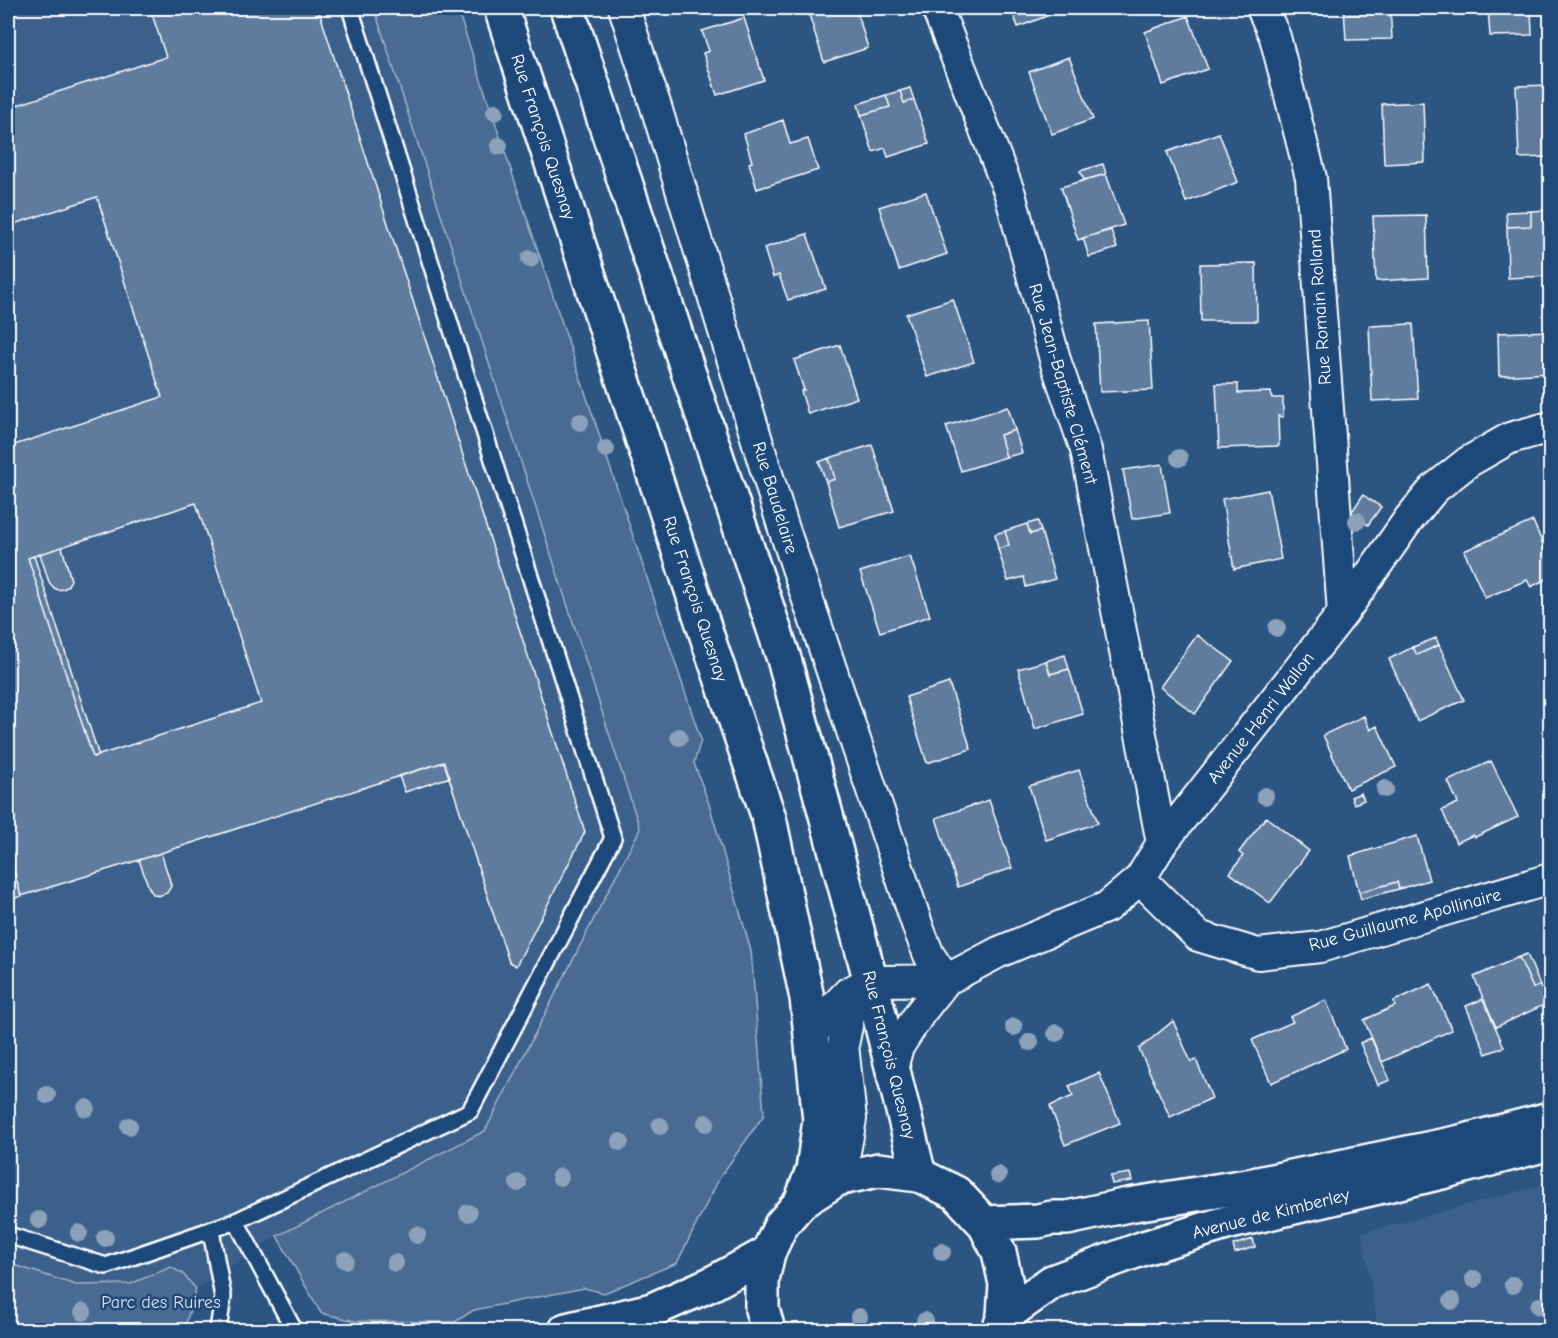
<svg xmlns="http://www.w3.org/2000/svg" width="1558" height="1338" font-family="'Comic Neue',sans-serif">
  <rect width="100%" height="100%" fill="#2c5582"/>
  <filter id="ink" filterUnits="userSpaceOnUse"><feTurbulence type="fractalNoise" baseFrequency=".0167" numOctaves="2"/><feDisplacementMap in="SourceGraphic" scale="12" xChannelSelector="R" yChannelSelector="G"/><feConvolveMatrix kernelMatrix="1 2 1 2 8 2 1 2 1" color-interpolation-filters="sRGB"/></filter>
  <g filter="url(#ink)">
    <path fill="#3b618b" d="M8 8H374L640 829 485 1131 277 1236 196 1289 183 1274 171 1267 130 1284 76 1285 8 1263Z
      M1550 1183V1330H1378L1362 1233Z"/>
    <path fill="#486b92" stroke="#a4b5c8" stroke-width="1.5" d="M374 8H457L701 740 694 763 710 807 751 951 764 1115 720 1177 677 1263 604 1293 584 1288 474 1310 455 1322 355 1321 321 1313 277 1236 485 1131 640 829Z
      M8 1263 76 1285 130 1284 171 1267 183 1274 196 1289 184 1330H8Z"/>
    <path fill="#5e7c9f" stroke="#fff" stroke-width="1.5" fill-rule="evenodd" d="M150 8H318L585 832 516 966 509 962 444 762 139 860 21 896 8 851V447L162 397 97 197 8 226V108L166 57ZM196 503 261 703 93 757 28 558Z
      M807 8H856L868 48 824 62Z
      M1011 8H1059L1060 11 1018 27Z
      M1344 8H1390L1392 39 1346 40Z
      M1488 8H1531L1532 35 1490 36Z
      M1188 16 1208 69 1163 85 1145 32Z
      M744 18 764 80 717 95 703 53 709 51 702 31Z
      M1069 57 1093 119 1052 134 1029 72Z
      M1550 85V157L1519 158 1516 86Z
      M910 88 914 100 904 103 900 91Z
      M900 91 904 103 914 100 929 144 888 157 885 148 873 152 861 115 890 107 886 95Z
      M886 95 890 107 861 115 858 104Z
      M1423 102 1425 162 1384 164 1382 104Z
      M783 120 790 144 808 139 818 170 757 189 749 163 752 162 744 134Z
      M1219 133 1238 182 1186 202 1167 152Z
      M1103 164 1106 174 1084 180 1080 171Z
      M1106 174 1124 225 1078 240 1061 187Z
      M926 192 947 254 899 270 879 207Z
      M1550 210V276L1508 278 1507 227 1531 226V211Z
      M1531 211V226L1507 227 1506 212Z
      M1426 215 1428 278 1376 281 1373 216Z
      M1111 230 1117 248 1089 257 1083 238Z
      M807 234 826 289 788 300 779 275 773 277 764 248Z
      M1256 263 1257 321H1201L1200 264Z
      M953 299 974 362 927 377 906 314Z
      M1149 321 1153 390 1100 392 1096 324Z
      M1413 324 1418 399 1372 401 1369 326Z
      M1550 331V373L1499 376 1498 333Z
      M840 345 857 398 808 414 801 391 804 390 794 360Z
      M1216 384H1238V393L1271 392 1272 398H1283V417L1278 416 1279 446 1219 448Z
      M1008 407 1015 430 1000 435 1006 457 961 471 946 426Z
      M1015 430 1022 453 1006 457 1000 435Z
      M872 445 894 511 839 527 826 482 835 479 829 458Z
      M829 458 835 479 826 482 819 462Z
      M1162 464 1170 513 1132 519 1123 470Z
      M1268 490 1281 559 1234 569 1222 499Z
      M1363 495 1381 507 1368 525 1351 513Z
      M1038 521 1041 531 1030 534 1027 524Z
      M1533 521 1550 561V569L1549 570 1550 577 1531 587 1527 580 1485 598 1464 551Z
      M1027 524 1030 534 1041 531 1055 579 1026 587 1024 577 1008 581 998 549 1009 545 1005 531Z
      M1005 531 1009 545 998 549 995 534Z
      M62 547 71 580 67 587 63 589 58 590 54 588 49 582 40 554Z
      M34 556 99 756 93 757 28 558Z
      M910 556 930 616 880 632 860 572Z
      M1197 635 1233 661 1195 714 1160 687Z
      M1436 638 1439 645 1417 655 1413 647Z
      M1439 645 1464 700 1417 721 1389 659 1413 647 1417 655Z
      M1065 655 1069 669 1050 674 1046 661Z
      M1046 661 1050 674 1069 669 1083 714 1035 729 1018 669Z
      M949 683 971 749 927 763 906 697Z
      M1364 716 1370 730 1377 726 1396 767 1348 789 1323 735Z
      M1491 761 1518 817 1475 837 1473 835 1456 843 1442 810 1458 803 1448 781Z
      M444 762 450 777 405 792 399 776Z
      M1079 770 1098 823 1046 840 1029 786Z
      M1361 793 1364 800 1354 804 1351 797Z
      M989 800 1012 868 958 887 936 818Z
      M1266 817 1309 851 1270 903 1230 873 1243 856 1239 852Z
      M1417 836 1429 880 1399 889 1397 882 1359 892 1350 856Z
      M8 851 21 896 13 899 8 881Z
      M161 853 170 881 171 886 167 893 158 896 153 894 149 888 139 860Z
      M1397 882 1399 889 1361 899 1359 892Z
      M1527 954 1540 985 1533 988 1519 957Z
      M1519 957 1533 988 1540 985 1548 1003 1496 1027 1474 977Z
      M1431 984 1452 1030 1382 1062 1364 1020 1395 1006 1394 1001Z
      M1483 999 1504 1047 1486 1054 1466 1006Z
      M1326 1000 1346 1049 1271 1083 1252 1040 1293 1022 1290 1017Z
      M1173 1021 1191 1062 1196 1060 1212 1098 1170 1117 1139 1049Z
      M1371 1038 1390 1080 1378 1085 1360 1043Z
      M1099 1073 1120 1123 1065 1145 1050 1106 1073 1096 1069 1086Z
      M1130 1173 1132 1181 1112 1184 1110 1176Z
      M1253 1239 1255 1247 1235 1253 1233 1245Z"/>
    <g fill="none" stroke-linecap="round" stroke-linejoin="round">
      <defs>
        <path id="service" d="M236 1221 294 1330
          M211 1231 223 1297 218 1330
          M8 1235 106 1266 236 1221 470 1111 613 838 350 8"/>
        <path id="minor" d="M624 8 657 110 782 523 919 930 929 955 946 980
          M937 8 1010 194 1056 363 1086 450 1162 843
          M1262 8 1275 37 1311 178 1343 613
          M1140 879 1198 936 1258 954 1320 947 1550 879
          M812 1036 823 1019 849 992 871 982 886 981 946 980
          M892 1068 898 1047 920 1013 946 980 999 952 1107 907 1140 879 1162 843 1343 613 1409 519 1434 489 1468 462 1510 438 1550 427
          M837 1179 845 1152 851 1119 843 1045 851 1007 871 982"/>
        <path id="tertiary" d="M501 8 710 645 769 818 807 998 820 1120 813 1170 801 1202
          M567 8 784 659 871 982 919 1175"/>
        <path id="secondary" d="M984 1223 1038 1221 1052 1218H1067L1128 1205 1253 1185 1461 1142 1550 1119
          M1004 1316 1052 1282 1144 1248 1226 1223 1442 1172 1550 1143
          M566 1330 652 1310 711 1284 768 1253
          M768 1330 762 1309V1280L768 1253 781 1225 801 1202 837 1179 878 1170 919 1175 956 1193 984 1223 999 1252 1006 1284 1004 1316 999 1330"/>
      </defs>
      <use href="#service" stroke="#fff" stroke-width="20"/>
      <use href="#minor" stroke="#fff" stroke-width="34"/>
      <use href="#tertiary" stroke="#fff" stroke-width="38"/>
      <use href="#secondary" stroke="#fff" stroke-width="38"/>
      <use href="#service" stroke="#1f4a7a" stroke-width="15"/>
      <use href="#minor" stroke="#1f4a7a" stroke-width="30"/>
      <use href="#tertiary" stroke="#1f4a7a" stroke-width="33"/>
      <use href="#secondary" stroke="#1f4a7a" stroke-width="33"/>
    </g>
    <g fill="#8ca2bb">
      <circle cx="495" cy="112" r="9"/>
      <circle cx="499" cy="146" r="9"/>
      <circle cx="530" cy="259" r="9"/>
      <circle cx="580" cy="422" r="9"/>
      <circle cx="606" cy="449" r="9"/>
      <circle cx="1179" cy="458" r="9"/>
      <circle cx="1357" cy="521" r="9"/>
      <circle cx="1277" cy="628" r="9"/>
      <circle cx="679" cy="737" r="9"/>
      <circle cx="1385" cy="789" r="9"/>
      <circle cx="1265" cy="796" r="9"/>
      <circle cx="1014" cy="1027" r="9"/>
      <circle cx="1056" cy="1033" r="9"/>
      <circle cx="1030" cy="1042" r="9"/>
      <circle cx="47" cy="1095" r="9"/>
      <circle cx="86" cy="1108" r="9"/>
      <circle cx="706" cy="1123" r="9"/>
      <circle cx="129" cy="1126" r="9"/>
      <circle cx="660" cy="1126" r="9"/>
      <circle cx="620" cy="1142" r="9"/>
      <circle cx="998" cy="1175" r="9"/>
      <circle cx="560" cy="1177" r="9"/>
      <circle cx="518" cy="1183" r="9"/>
      <circle cx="468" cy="1213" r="9"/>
      <circle cx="39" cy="1220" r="9"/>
      <circle cx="79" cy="1233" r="9"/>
      <circle cx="417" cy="1235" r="9"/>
      <circle cx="105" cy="1238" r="9"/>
      <circle cx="942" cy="1252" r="9"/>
      <circle cx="345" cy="1260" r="9"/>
      <circle cx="395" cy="1263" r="9"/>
      <circle cx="1474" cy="1279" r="9"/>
      <circle cx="1513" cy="1285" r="9"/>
      <circle cx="1452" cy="1301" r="9"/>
      <circle cx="1539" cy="1306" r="9"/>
      <circle cx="83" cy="1312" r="9"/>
      <circle cx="859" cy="1317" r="9"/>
      <circle cx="925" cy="1321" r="9"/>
    </g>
  </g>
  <g text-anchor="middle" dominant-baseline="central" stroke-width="5" stroke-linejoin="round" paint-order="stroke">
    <g font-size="18" fill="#fff" stroke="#1f4a7a">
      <text transform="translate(543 137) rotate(72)">Rue François Quesnay</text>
      <text transform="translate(1320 307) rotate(-94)">Rue Romain Rolland</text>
      <text transform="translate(1063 384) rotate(74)">Rue Jean-Baptiste Clément</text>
      <text transform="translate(775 498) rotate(73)">Rue Baudelaire</text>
      <text transform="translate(695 599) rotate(72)">Rue François Quesnay</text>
      <text transform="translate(1261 718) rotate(-52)">Avenue Henri Wallon</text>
      <text transform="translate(1405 920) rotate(-15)">Rue Guillaume Apollinaire</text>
      <text transform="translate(889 1055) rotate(76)">Rue François Quesnay</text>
      <text transform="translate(1271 1214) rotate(-14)">Avenue de Kimberley</text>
    </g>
    <g font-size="18" fill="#dae1e9" stroke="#1f4a7a">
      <text x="161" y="1302">Parc des Ruires</text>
    </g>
  </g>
  <rect width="1558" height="1338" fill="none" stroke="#1f4a7a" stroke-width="30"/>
  <rect x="15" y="15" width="1528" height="1308" fill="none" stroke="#fff" stroke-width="2" filter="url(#ink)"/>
</svg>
